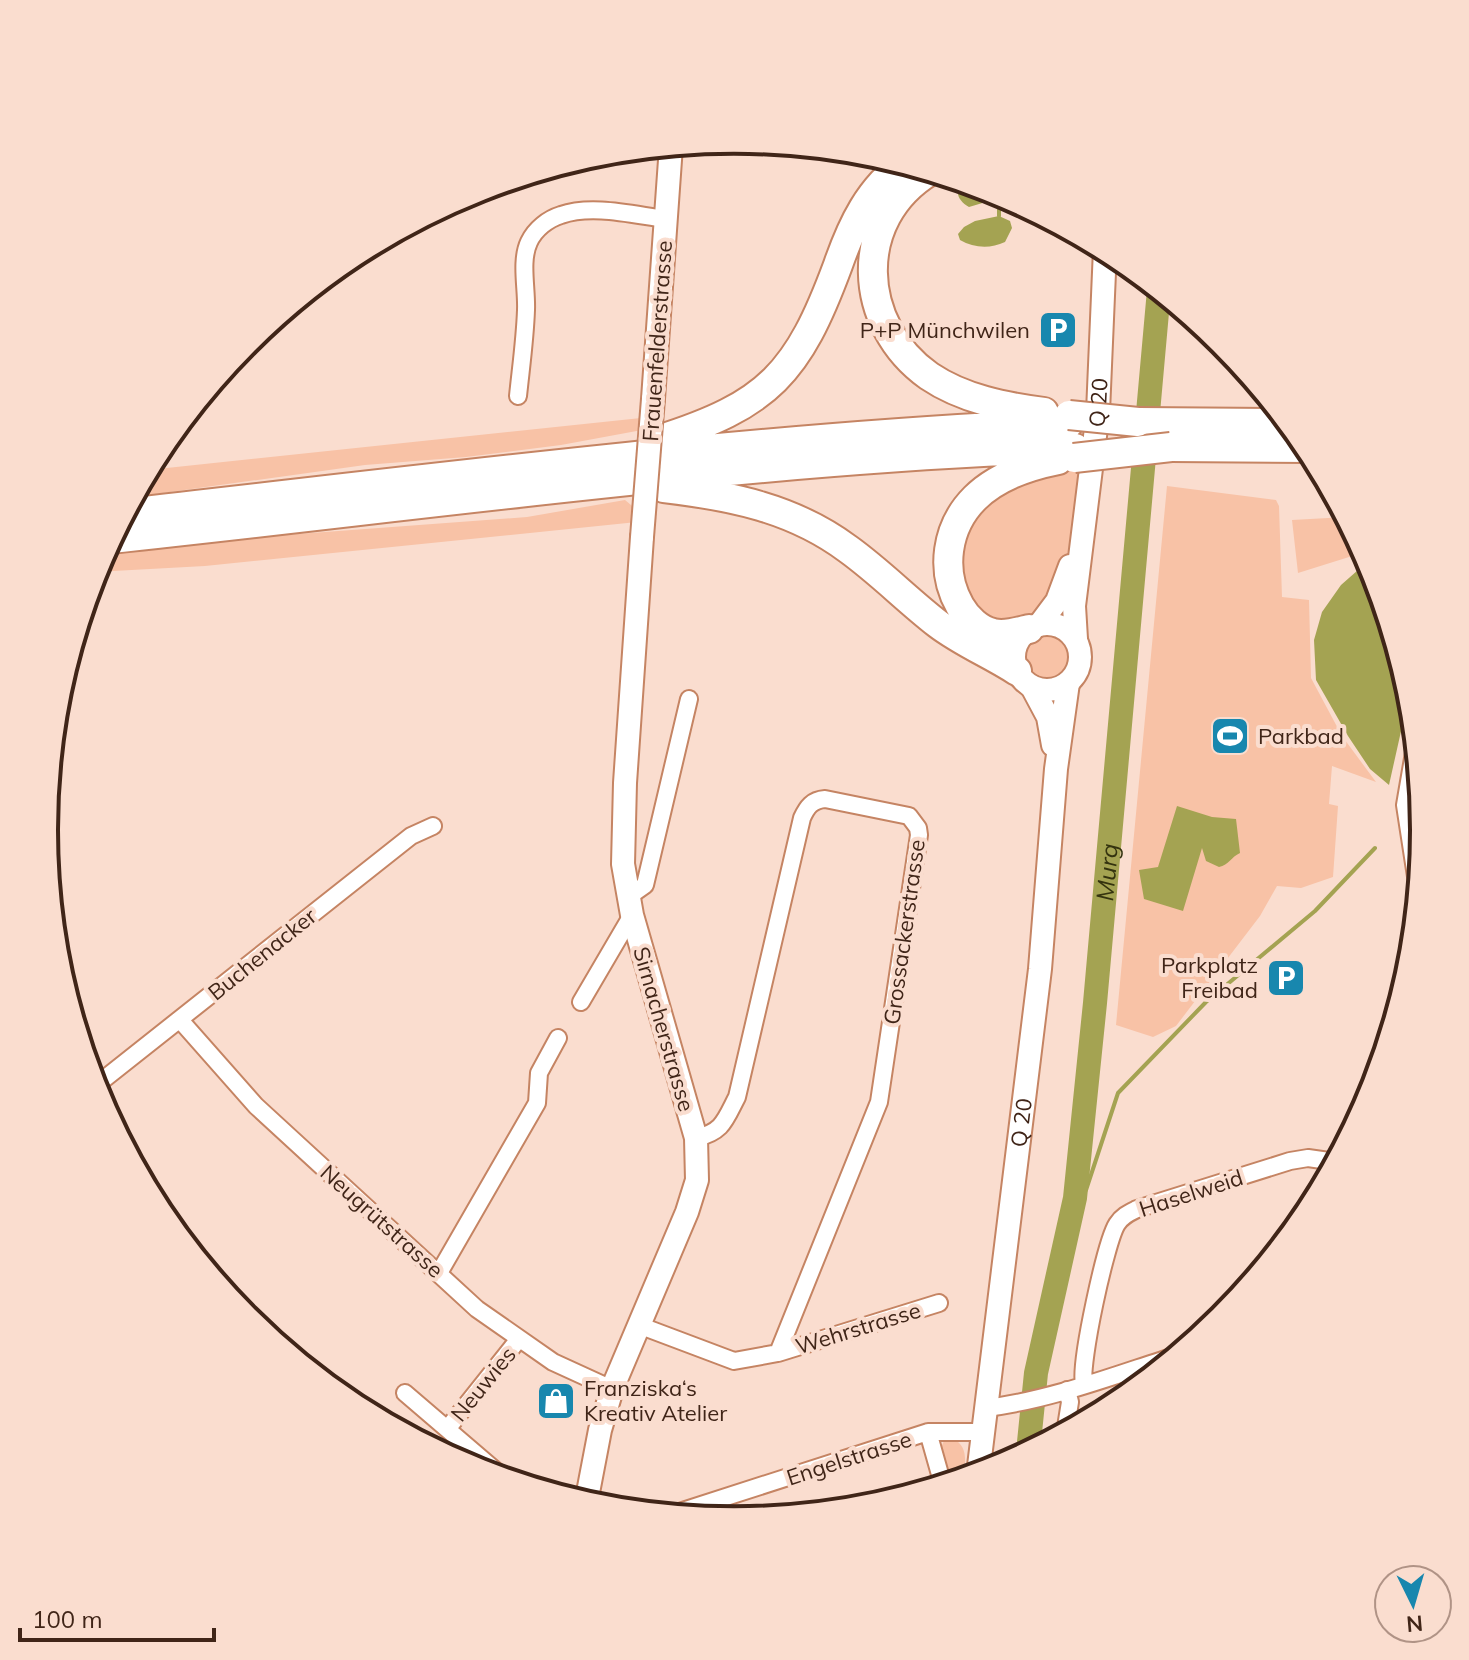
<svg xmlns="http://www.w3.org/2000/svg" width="1469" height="1660" font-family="Mulish,sans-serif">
  <rect width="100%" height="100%" fill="#faddcf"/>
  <path fill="#f8c2a6" d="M641 418 642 430 561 445 466 457 365 465 134 497 148 470Z
    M1083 467 1069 548 1058 583 1038 614 1011 625 978 616 957 574 961 531 1013 480Z
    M1167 486 1276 500 1279 506 1282 597 1309 600 1311 678 1342 736 1376 782 1332 766 1329 804 1338 806 1333 877 1301 888 1277 886 1260 916 1176 1026 1153 1037 1116 1025Z
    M625 500 637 510V522L205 566 95 572 104 553 203 541 527 517Z
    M1346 517 1365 552 1298 573 1292 520Z
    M1024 656a22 22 0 1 1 44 0a22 22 0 1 1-44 0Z
    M952 1438C969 1446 965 1462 964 1478L947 1484 943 1450 940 1449 945 1439Z"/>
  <path fill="#a4a352" d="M964 182 1006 196 969 207C958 201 953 190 964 182Z
    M999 216 1010 221 1012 228 1005 242C990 249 974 248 960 240L958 234 964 227 975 221Z
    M1366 563H1371L1373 566 1410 691 1389 785 1370 769 1348 736 1316 680 1314 640 1322 612 1341 585Z
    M1177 806 1212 817 1236 819 1240 853C1231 857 1229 865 1219 867L1206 861 1202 848 1183 911 1144 899 1139 870 1158 867Z"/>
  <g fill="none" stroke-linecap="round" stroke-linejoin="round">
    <path stroke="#a4a352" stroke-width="4" d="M999 216V198
      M1075 1194 1086 1190 1118 1093 1206 1002 1315 911 1375 848"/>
    <path stroke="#a4a352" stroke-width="24" id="s1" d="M1028 1452 1036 1373 1075 1198 1095 1003 1159 290"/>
    <defs>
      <path id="street" d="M518 396C521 367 525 339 526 310 527 289 520 261 529 242 535 229 548 219 561 215 592 204 634 215 666 219
        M1416 741 1405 805 1419 896
        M628 897 645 885 689 699
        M581 1002 632 915
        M180 1020 256 1106 477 1309 553 1362 612 1389
        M94 1087 411 836 433 826
        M439 1273 537 1103 539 1073 558 1038
        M641 1326 734 1361 778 1353 879 1102 919 835 918 828 909 816 825 799C812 800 807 807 802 818L737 1097C725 1120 723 1132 696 1138
        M778 1353 939 1303
        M1084 1384C1079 1365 1106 1241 1117 1224 1122 1216 1129 1213 1137 1209L1290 1161 1308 1158 1336 1162
        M405 1393 503 1477
        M986 1408C1051 1400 1115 1375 1178 1355
        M448 1428 518 1340
        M928 1432 943 1485
        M1065 1433 1070 1402 1067 1390
        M673 1514 928 1432H983"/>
      <g id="secondary">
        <path d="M653 399 671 146"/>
        <circle cx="1047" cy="657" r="33"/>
        <path d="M1039 625 1057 601 1070 566"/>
        <path id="s2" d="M1076 639 1074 606 1098 412 1105 249"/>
        <path d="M1032 687 1048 717 1053 745"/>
        <path id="s3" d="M978 1474 1040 969 1056 769 1068 683"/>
        <path d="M586 1503 600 1430 612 1389 687 1212 697 1180 696 1138 632 915 623 864 625 783 642 537"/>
      </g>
      <path id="highway" d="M930 171C851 219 857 325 929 376 963 399 1005 407 1044 412
        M1138 422 1290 423
        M658 440C769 405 798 373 838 265 852 225 869 188 905 163
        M1171 447 1310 448
        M664 488C731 496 793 508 848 549 880 572 907 600 938 624 963 643 991 654 1017 671
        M125 513C439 478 752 437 1069 423
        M111 539C432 505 752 459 1075 448
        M1029 629C1017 632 1005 636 993 633 979 630 967 618 960 606 940 571 946 527 975 498 997 476 1028 466 1058 460"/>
    </defs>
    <use href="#street" stroke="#c58463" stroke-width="20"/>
    <use href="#secondary" stroke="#c58463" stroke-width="26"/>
    <use href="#highway" stroke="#c58463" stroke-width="32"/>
    <use href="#street" stroke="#fff" stroke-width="16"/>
    <use href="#secondary" stroke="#fff" stroke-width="22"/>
    <use href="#highway" stroke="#fff" stroke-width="28"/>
    <defs>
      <path id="secondary-bridge" d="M642 537 653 399"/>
      <path id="highway-bridge" d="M1069 415 1138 422
        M1074 458 1171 447"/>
    </defs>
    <use href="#secondary-bridge" stroke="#c58463" stroke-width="26" stroke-linecap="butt"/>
    <use href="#highway-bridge" stroke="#c58463" stroke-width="32" stroke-linecap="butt"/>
    <use href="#secondary-bridge" stroke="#fff" stroke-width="22"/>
    <use href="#highway-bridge" stroke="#fff" stroke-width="28"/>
  </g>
  <defs>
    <symbol id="parking-square" viewBox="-11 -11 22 22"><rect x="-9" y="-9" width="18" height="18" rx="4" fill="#1887ae" stroke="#faddcf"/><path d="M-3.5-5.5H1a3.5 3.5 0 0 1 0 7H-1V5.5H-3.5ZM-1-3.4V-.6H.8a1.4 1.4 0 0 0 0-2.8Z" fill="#fff"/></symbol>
    <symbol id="stadium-square" viewBox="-11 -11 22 22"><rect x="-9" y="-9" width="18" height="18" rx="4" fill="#1887ae" stroke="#faddcf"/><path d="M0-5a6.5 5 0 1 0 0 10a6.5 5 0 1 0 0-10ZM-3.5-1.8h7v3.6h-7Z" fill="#fff"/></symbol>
    <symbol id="shop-square" viewBox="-11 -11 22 22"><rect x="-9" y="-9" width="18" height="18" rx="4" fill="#1887ae" stroke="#faddcf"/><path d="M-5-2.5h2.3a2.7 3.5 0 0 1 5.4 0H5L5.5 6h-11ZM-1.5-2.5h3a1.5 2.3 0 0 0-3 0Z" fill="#fff"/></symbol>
  </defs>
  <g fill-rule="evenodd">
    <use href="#parking-square" x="1036" y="308" width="44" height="44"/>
    <use href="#stadium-square" x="1208" y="714" width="44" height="44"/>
    <use href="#parking-square" x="1264" y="956" width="44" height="44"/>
    <use href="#shop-square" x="534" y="1379" width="44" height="44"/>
  </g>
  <g text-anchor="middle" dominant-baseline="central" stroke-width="8" stroke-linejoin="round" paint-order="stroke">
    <g font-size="22" fill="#402518" stroke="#faddcf" text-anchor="end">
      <text x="1030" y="330">P+P Münchwilen</text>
      <text x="1258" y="736" text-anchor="start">Parkbad</text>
      <text x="1258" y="965">Parkplatz<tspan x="1258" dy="25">Freibad</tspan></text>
      <text x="584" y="1388" text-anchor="start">Franziska‘s<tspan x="584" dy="25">Kreativ Atelier</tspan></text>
    </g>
    <g font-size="22" fill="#402518" stroke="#faddcf">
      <text transform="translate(657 341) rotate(-86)">Frauenfelderstrasse</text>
      <text stroke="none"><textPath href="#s2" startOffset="238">Q 20</textPath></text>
      <text transform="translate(904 932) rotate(-82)">Grossackerstrasse</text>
      <text transform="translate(262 954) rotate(-39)">Buchenacker</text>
      <text transform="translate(664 1029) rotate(74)">Sirnacherstrasse</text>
      <text stroke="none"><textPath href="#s3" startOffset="354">Q 20</textPath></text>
      <text transform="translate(1191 1193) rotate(-18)">Haselweid</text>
      <text transform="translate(382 1221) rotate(42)">Neugrütstrasse</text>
      <text transform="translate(858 1328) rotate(-17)">Wehrstrasse</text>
      <text transform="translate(483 1384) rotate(-51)">Neuwies</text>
      <text transform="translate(849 1458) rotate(-18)">Engelstrasse</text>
    </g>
    <g font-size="24" font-style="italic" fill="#34330f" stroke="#faddcf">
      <text stroke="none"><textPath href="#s1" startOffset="586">Murg</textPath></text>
    </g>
  </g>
  <path d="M0 0H1469V1660H0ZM58 830a676 676 0 1 1 1352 0a676 676 0 1 1-1352 0Z" fill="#faddcf" fill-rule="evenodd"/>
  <path fill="none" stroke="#402518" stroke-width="4" d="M58 830a676 676 0 1 1 1352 0a676 676 0 1 1-1352 0Z"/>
  <g transform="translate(1413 1604) rotate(175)"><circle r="38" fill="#faddcf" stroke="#b09386" stroke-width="2"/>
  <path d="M0-6L14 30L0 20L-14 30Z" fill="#1887ae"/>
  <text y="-12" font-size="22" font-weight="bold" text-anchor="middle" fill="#402518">N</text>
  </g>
  <path d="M20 1628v12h194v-12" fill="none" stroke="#402518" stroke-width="4"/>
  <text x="32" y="1628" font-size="24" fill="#402518" stroke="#faddcf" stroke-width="6" paint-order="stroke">100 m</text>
</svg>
